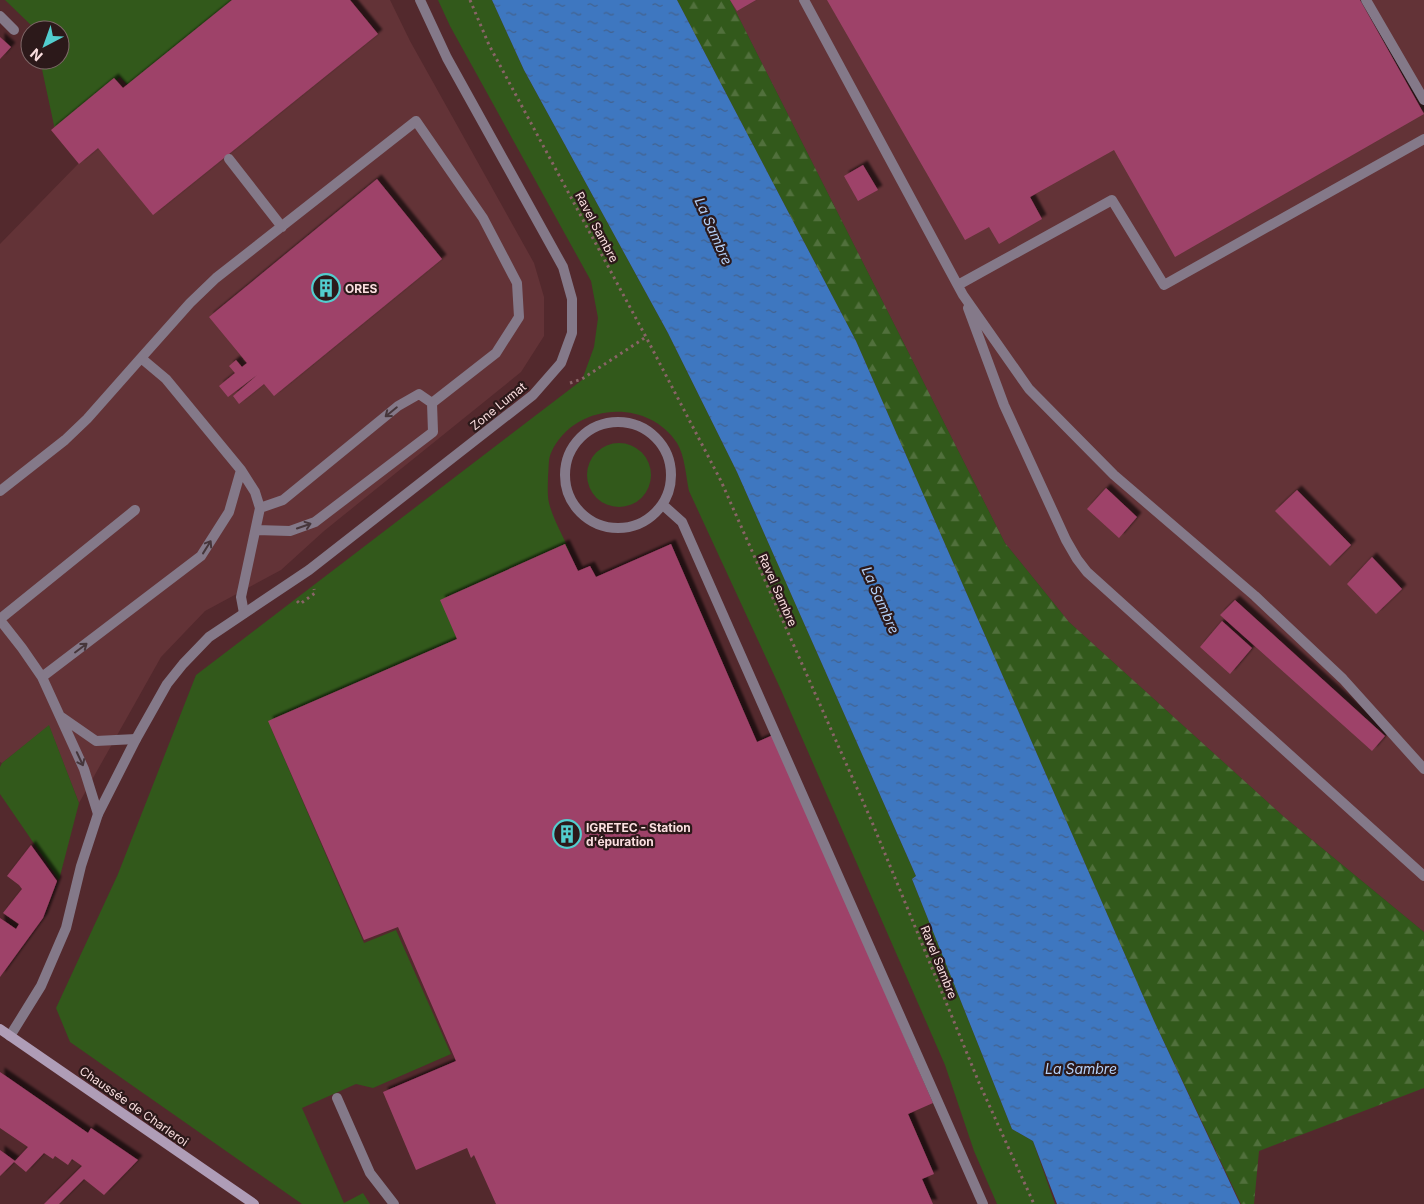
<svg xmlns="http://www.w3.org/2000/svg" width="1424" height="1204" font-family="Inter,sans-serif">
  <defs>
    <pattern id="forest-firs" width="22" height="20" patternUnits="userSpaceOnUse" patternTransform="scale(1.25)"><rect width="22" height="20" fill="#32591b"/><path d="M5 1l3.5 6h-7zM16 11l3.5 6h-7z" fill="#51703c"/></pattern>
    <pattern id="water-ripples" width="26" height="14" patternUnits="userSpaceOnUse" patternTransform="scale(1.25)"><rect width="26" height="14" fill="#3e77c0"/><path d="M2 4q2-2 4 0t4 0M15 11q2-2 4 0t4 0" fill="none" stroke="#43628e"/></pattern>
    <filter id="shadow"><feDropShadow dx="4.5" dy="-4.5" stdDeviation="1" flood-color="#0009"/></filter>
  </defs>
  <rect width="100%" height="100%" fill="#53292d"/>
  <path fill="#633337" d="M233 0H390L410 41 534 263 544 297V336L521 372 324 531 281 570 205 611 161 657 79 803 49 726 2 763 0 762V244L80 162 55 130 120 77 127 86Z
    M730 0H1424V932L1283 816 1069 622 1005 543Z"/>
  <path fill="#32591b" d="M5 0H233L128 86 120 77 55 130 40 60H60V30H34L33 27Z
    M438 0H492L524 70 668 333 737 472 916 876 912 879 1012 1129 1033 1141 1055 1204H997L974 1151 945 1065 781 690 689 491C686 477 685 456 677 443 647 397 573 403 551 453 548 459 549 469 548 476 548 484 547 495 549 503 553 519 563 536 570 552L444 607 461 646 271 728 364 943 396 930 451 1054 373 1088 356 1084 302 1108 344 1203 363 1193 370 1204H302L70 1042 56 1008 118 874 196 675 582 380 594 347 598 318 591 281 450 26Z
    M587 475a32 32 0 1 1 64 0a32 32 0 1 1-64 0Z
    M49 725 79 803 59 880 0 794V767L2 763Z"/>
  <path fill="url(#forest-firs)" d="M677 0H730L1005 543 1069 622 1283 816 1424 932V1088L1259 1151 1254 1204H1241L1154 1021 856 341Z"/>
  <path fill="url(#water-ripples)" d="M492 0H677L856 341 1154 1021 1240 1204H1057L1033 1141 1012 1129 912 879 916 876 737 472 668 333 524 70Z"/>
  <path fill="#9e4369" filter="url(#shadow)" d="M232 0H350L378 34 153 215 98 148 79 164 51 130 114 78 123 88Z
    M730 0H756L737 11Z
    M827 0H1360L1424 114 1175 257 1114 150 1030 197 1042 219 999 244 989 227 965 240Z
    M0 37 11 47 0 59Z
    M863 165 878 190 858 201 844 176Z
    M377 179 442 259 274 396 264 384 239 404 233 396 257 375 228 397 219 386 235 373 229 366 236 360 242 367 247 363 209 317Z
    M1106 488 1137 517 1119 538 1087 509Z
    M1297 490 1351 545 1330 566 1275 511Z
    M565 544 578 571 590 566 596 577 671 544 757 742 773 735 933 1103 908 1114 934 1174 922 1179 933 1204H496L474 1155 471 1158 467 1148 416 1170 383 1092 456 1061 398 927 364 940 268 721 457 639 440 600Z
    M1372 557 1402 589 1376 614 1347 584Z
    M1235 600 1385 736 1372 751 1220 615Z
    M1222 621 1252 648 1230 674 1200 647Z
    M31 845 57 881 43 918 0 977V918L16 929 19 924 3 913 22 889 19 885 7 876Z
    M0 1072 88 1133 91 1128 138 1160 104 1195 84 1179 59 1204H44L82 1166 72 1159 68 1165 55 1156 53 1159 44 1153 26 1172 14 1162 0 1176V1150L15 1161 28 1147 0 1128Z"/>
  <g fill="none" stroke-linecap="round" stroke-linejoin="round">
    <path stroke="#896467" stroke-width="3" stroke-dasharray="2.5 4" stroke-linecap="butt" d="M470 0 489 45 646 337 721 481 872 822 980 1085 1034 1204
      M570 383 582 379 646 337
      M297 601 300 604 315 593 314 589"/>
    <path stroke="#847989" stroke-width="10" d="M804 0 963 295 1029 389 1114 475 1255 596 1343 679 1424 769
      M1366 0 1424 100
      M0 16 14 30
      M229 159 282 227
      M958 285 1112 200 1164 285 1424 139
      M968 308 1004 405 1066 540 1077 559 1087 572 1424 876
      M141 358 190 303 216 278 416 121 483 218 517 283 519 317 496 353 432 403
      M565 475a53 53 0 1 1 106 0a53 53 0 1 1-106 0Z
      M0 491 65 440 87 419 141 358 166 379 241 470 255 492 260 508 241 597 244 613
      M663 505 682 522 983 1204
      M260 508 283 500 398 406 419 394 432 403
      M256 530 290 531 315 522 433 432 432 403
      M0 619 135 510
      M0 620 22 648 42 677 84 769 98 814
      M42 677 201 556 229 512 241 470
      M60 716 96 741 136 739
      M337 1098 370 1173 394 1204"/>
    <path stroke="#847989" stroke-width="10" d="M10 1036 41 986 66 928 81 866 98 814 136 739 167 684 183 664 209 637 309 570 533 395 561 363 572 333V299L563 267 447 58 420 0"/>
    <path stroke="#af9db7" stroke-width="10" d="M0 1029 254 1204"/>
  </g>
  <defs><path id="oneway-shaft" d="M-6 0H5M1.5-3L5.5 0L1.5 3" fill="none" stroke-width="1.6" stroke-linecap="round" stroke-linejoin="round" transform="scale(1.25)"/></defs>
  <g stroke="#46363b">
    <use href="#oneway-shaft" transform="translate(391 412) rotate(141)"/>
    <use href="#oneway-shaft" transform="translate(304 526) rotate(-19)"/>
    <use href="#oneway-shaft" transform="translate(207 547) rotate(-58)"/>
    <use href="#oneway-shaft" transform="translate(81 648) rotate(-37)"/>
    <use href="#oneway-shaft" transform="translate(80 759) rotate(65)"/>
  </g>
  <defs>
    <symbol id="building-ring" viewBox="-11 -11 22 22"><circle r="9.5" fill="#2c191a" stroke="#52cdce" stroke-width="1.5"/><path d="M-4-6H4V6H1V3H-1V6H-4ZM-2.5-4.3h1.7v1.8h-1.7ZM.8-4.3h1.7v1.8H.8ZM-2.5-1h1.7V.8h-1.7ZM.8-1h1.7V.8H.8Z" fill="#52cdce"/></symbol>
  </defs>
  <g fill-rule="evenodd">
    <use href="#building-ring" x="310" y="272" width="32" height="32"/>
    <use href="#building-ring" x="551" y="818" width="32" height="32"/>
  </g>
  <g text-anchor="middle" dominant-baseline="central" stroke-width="4.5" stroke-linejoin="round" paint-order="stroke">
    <g font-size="12" fill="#fbdfe0" stroke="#2c191a">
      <text transform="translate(597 227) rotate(62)">Ravel Sambre</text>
      <text transform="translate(498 406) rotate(-39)">Zone Lumat</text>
      <text transform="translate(778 590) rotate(66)">Ravel Sambre</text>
      <text transform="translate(939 962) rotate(68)">Ravel Sambre</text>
      <text transform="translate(134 1106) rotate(35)">Chaussée de Charleroi</text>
    </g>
    <g font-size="12" font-weight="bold" fill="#fbdfe0" stroke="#2c191a" text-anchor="start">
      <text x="345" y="288">ORES</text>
      <text x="586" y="827">IGRETEC - Station<tspan x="586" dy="14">d'épuration</tspan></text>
    </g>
    <g font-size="14" font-style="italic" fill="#b4d1f9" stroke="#2c191a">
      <text transform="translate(714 231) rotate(66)">La Sambre</text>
      <text transform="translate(881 600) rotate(66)">La Sambre</text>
      <text x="1081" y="1068">La Sambre</text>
    </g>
  </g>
  <g transform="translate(45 45) rotate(221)"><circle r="24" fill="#2c191a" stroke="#7f6869"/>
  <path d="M0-4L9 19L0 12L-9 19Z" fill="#52cdce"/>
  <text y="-8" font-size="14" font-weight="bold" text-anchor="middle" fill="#fbdfe0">N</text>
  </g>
</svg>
